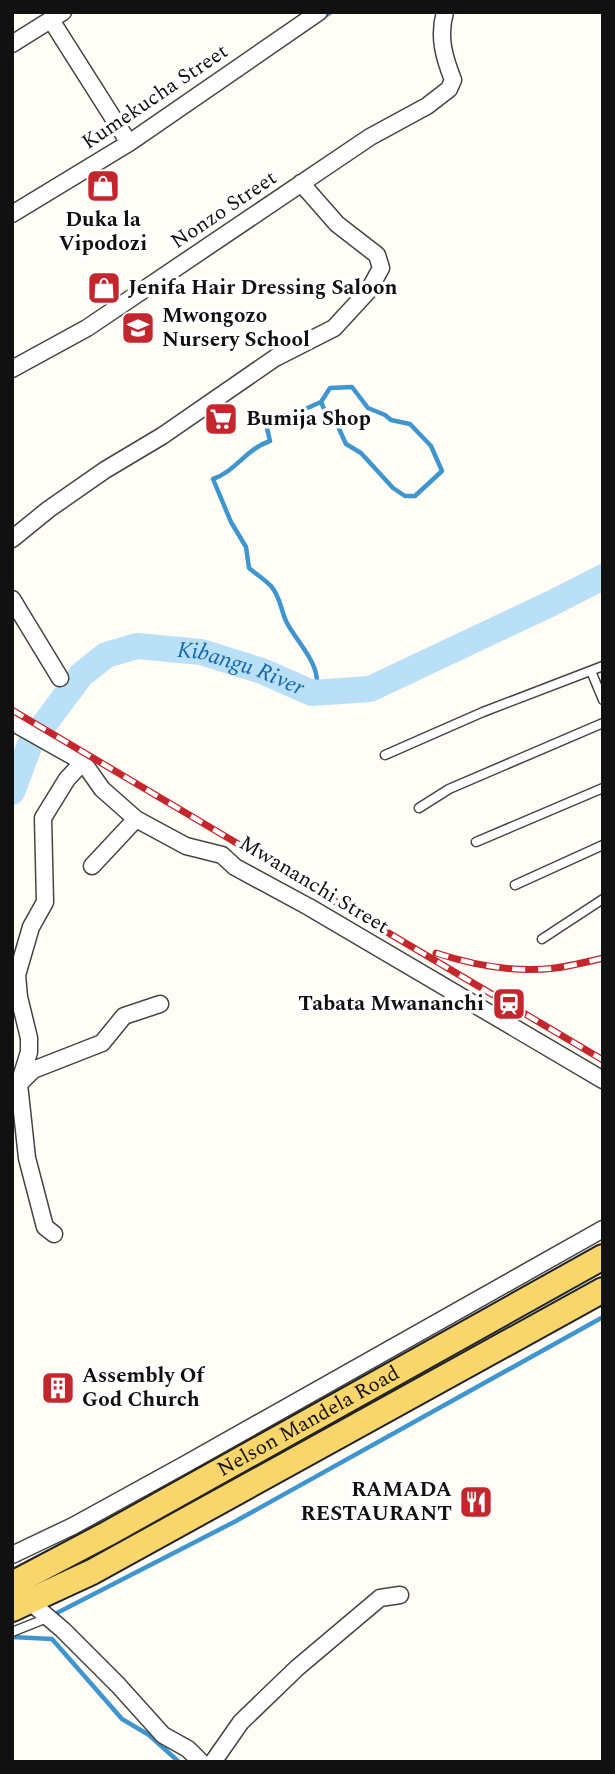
<svg xmlns="http://www.w3.org/2000/svg" width="615" height="1774" font-family="Spectral,serif">
  <rect width="100%" height="100%" fill="#fffdf5"/>
  <g fill="none" stroke-linecap="round" stroke-linejoin="round">
    <path stroke="#3f96cf" stroke-width="4.5" d="M320 19 331 12
      M312 693 316 691C323 665 296 642 286 621 281 610 280 596 271 586 264 579 256 574 249 568L246 547 231 522 213 479C236 471 246 449 270 441L267 428 269 425 321 402 329 420H335L346 444 361 453 393 488 405 496H415L442 471 431 446 410 424 391 420 385 415 368 408 352 387 330 388 321 402
      M53 1615 236 1521 603 1317
      M12 1637 52 1639 122 1719 149 1735 179 1762"/>
    <path stroke="#b9e0f7" stroke-width="26" id="s1" d="M12 792 31 742 81 675 106 655 137 646 201 652 262 671 312 693 370 689 550 604 603 577"/>
    <defs>
      <path id="lane" d="M591 671 603 700
        M385 755 483 712 603 666
        M419 808 449 789 603 723
        M476 842 603 788
        M515 885 603 845
        M542 939 603 899
        M12 1632 47 1618"/>
      <path id="street" d="M51 20 129 143
        M12 44 63 12
        M12 214 129 143 319 12
        M12 369 87 328 370 137 427 106 449 89 453 80C444 57 438 37 445 12
        M12 539 49 509 105 470 162 436 275 358 334 328 369 290 381 268 377 255 337 224 301 183
        M12 599 60 678
        M12 722 83 762 102 789 136 819 186 846 222 855 235 867 309 907 603 1080
        M92 866 136 819
        M20 1083 33 1070 102 1043 124 1016 160 1004
        M54 1234 45 1227 27 1158 19 1084 29 1052V1038L19 997 17 975 31 927 45 902 43 818 67 779 83 762
        M12 1555 73 1526 184 1465 603 1229
        M29 1601 63 1630 118 1685 163 1735 188 1749 201 1762
        M213 1762 241 1722 297 1668 380 1598 400 1595"/>
      <g id="primary">
        <path id="s2" d="M12 1584 107 1534 603 1257"/>
        <path d="M12 1609 92 1572 603 1290"/>
      </g>
    </defs>
    <use href="#lane" stroke="#444" stroke-width="11"/>
    <use href="#street" stroke="#444" stroke-width="19"/>
    <use href="#primary" stroke="#222" stroke-width="28"/>
    <use href="#lane" stroke="#fff" stroke-width="8"/>
    <use href="#street" stroke="#fff" stroke-width="16"/>
    <use href="#primary" stroke="#f9d66b" stroke-width="24"/>
    <defs>
      <path id="rail" d="M12 710 603 1060
        M436 953C473 965 516 973 555 968 571 966 587 962 603 958"/>
    </defs>
    <use href="#rail" stroke="#c4262e" stroke-width="7"/>
    <use href="#rail" stroke="#fff" stroke-width="4.5" stroke-dasharray="13" stroke-linecap="butt"/>
  </g>
  <defs>
    <symbol id="shop-square" viewBox="-11 -11 22 22"><rect x="-9" y="-9" width="18" height="18" rx="4" fill="#c4262e" stroke="#fff"/><path d="M-5-2.5h2.3a2.7 3.5 0 0 1 5.4 0H5L5.5 6h-11ZM-1.5-2.5h3a1.5 2.3 0 0 0-3 0Z" fill="#fff"/></symbol>
    <symbol id="school-square" viewBox="-11 -11 22 22"><rect x="-9" y="-9" width="18" height="18" rx="4" fill="#c4262e" stroke="#fff"/><path d="M0-5L7-2L0 1L-7-2ZM-4 1L0 2.5L4 1V4Q0 6-4 4Z" fill="#fff"/></symbol>
    <symbol id="supermarket-square" viewBox="-11 -11 22 22"><rect x="-9" y="-9" width="18" height="18" rx="4" fill="#c4262e" stroke="#fff"/><path d="M-6-5.5h2.5l.6 2H6L4.5 2H-2.5L-4.4-4H-6ZM-1.5 3.2a1.3 1.3 0 1 0 .1 0ZM3 3.2a1.3 1.3 0 1 0 .1 0Z" fill="#fff"/></symbol>
    <symbol id="station-square" viewBox="-11 -11 22 22"><rect x="-9" y="-9" width="18" height="18" rx="4" fill="#c4262e" stroke="#fff"/><path d="M-3-6H3Q5-6 5-4V2Q5 4 3 4L4.5 6H3L1.5 4h-3L-3 6H-4.5L-3 4Q-5 4-5 2V-4Q-5-6-3-6ZM-3.5-4v3h7v-3ZM-3.5 1v1.5H-2V1ZM2 1v1.5H3.5V1Z" fill="#fff"/></symbol>
    <symbol id="building-square" viewBox="-11 -11 22 22"><rect x="-9" y="-9" width="18" height="18" rx="4" fill="#c4262e" stroke="#fff"/><path d="M-4-6H4V6H1V3H-1V6H-4ZM-2.5-4.3h1.7v1.8h-1.7ZM.8-4.3h1.7v1.8H.8ZM-2.5-1h1.7V.8h-1.7ZM.8-1h1.7V.8H.8Z" fill="#fff"/></symbol>
    <symbol id="restaurant-square" viewBox="-11 -11 22 22"><rect x="-9" y="-9" width="18" height="18" rx="4" fill="#c4262e" stroke="#fff"/><path d="M-5-6h1v4h1v-4h1v4h1v-4h1v5L-1.5 .5V6h-2V.5L-5-1ZM5-6V6H3V1.5H1.5Q1.5-4 5-6Z" fill="#fff"/></symbol>
  </defs>
  <g fill-rule="evenodd">
    <use href="#shop-square" x="84" y="167" width="38" height="38"/>
    <use href="#shop-square" x="85" y="269" width="38" height="38"/>
    <use href="#school-square" x="119" y="309" width="38" height="38"/>
    <use href="#supermarket-square" x="202" y="400" width="38" height="38"/>
    <use href="#station-square" x="490" y="985" width="38" height="38"/>
    <use href="#building-square" x="39" y="1369" width="38" height="38"/>
    <use href="#restaurant-square" x="457" y="1483" width="38" height="38"/>
  </g>
  <g text-anchor="middle" dominant-baseline="central" stroke-width="7" stroke-linejoin="round" paint-order="stroke">
    <g font-size="21" fill="#111" stroke="#fff">
      <text transform="translate(155 97) rotate(-34)">Kumekucha Street</text>
      <text transform="translate(224 210) rotate(-34)">Nonzo Street</text>
      <text transform="translate(314 885) rotate(31)">Mwananchi Street</text>
      <text stroke="none"><textPath href="#s2" startOffset="338">Nelson Mandela Road</textPath></text>
    </g>
    <g font-size="21" font-weight="bold" fill="#111" stroke="#fff" text-anchor="start">
      <text x="103" y="220" text-anchor="middle">Duka la<tspan x="103" dy="24">Vipodozi</tspan></text>
      <text x="128" y="288">Jenifa Hair Dressing Saloon</text>
      <text x="162" y="316">Mwongozo<tspan x="162" dy="24">Nursery School</tspan></text>
      <text x="246" y="419">Bumija Shop</text>
      <text x="484" y="1004" text-anchor="end">Tabata Mwananchi</text>
      <text x="82" y="1376">Assembly Of<tspan x="82" dy="24">God Church</tspan></text>
      <text x="452" y="1490" text-anchor="end">RAMADA<tspan x="452" dy="24">RESTAURANT</tspan></text>
    </g>
    <g font-size="23" font-style="italic" fill="#1768a6" stroke="#fff">
      <text stroke="none"><textPath href="#s1" startOffset="308">Kibangu River</textPath></text>
    </g>
  </g>
  <rect width="615" height="1774" fill="none" stroke="#111111" stroke-width="28"/>
</svg>
